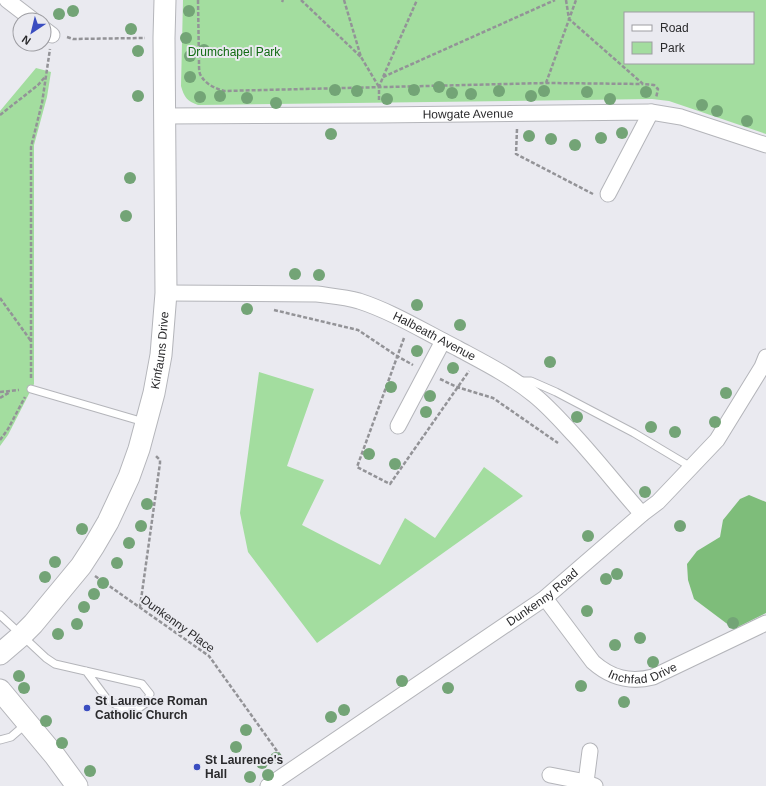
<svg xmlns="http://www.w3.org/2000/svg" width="766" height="786" font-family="Helvetica,sans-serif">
  <rect width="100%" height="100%" fill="#eaeaf0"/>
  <path fill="#a3dd9f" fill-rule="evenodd" d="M183 0H766V134L669 101 652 99 198 105C187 101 184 97 181 86ZM625 13H753V63H625Z
    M36 68 51 72 47 97 34 145V384L8 435 0 446V111Z
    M259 372 314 389 287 466 324 480 302 525 380 565 405 518 435 538 484 467 523 496 317 643 248 552 240 513Z"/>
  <path fill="#7ebd7a" d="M749 495 766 502V613L734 629 694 599 688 580 687 564 697 551 720 537 723 520 740 499Z"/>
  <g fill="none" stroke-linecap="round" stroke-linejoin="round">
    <defs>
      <path id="lane" d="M519 381H531L556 392 634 433 691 467
        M31 389 144 422
        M0 615 46 658 55 664 142 684 150 694 146 703 135 711 121 708 107 699 86 671
        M0 740 11 737 26 724"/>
      <g id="street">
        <path d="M7 0 33 20"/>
        <path d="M44 29 52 35"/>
        <path id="s1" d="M164 116 378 115 651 112 681 117 766 145"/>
        <path d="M608 194 651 112"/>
        <path id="s2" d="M166 293 317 294C331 296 345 297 359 301 393 312 425 332 457 348 483 362 511 376 534 395 549 407 562 422 575 436 598 461 619 488 642 514"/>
        <path d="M398 426 443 341"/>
        <path id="s3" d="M545 598 593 662C611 678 630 683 653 677L766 623"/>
        <path d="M550 775 581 781 595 786"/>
        <path d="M586 782 590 751"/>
        <path id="s4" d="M268 786 545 598 642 514 658 502 717 440 762 367 766 357"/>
      </g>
      <g id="secondary">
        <path id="s5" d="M0 654 21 636 33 624 81 566 94 546 108 522 129 477 139 449 154 393 161 355 166 293 164 38 165 0"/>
        <path d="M0 690 55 756 77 786"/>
      </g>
    </defs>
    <use href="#lane" stroke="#b4b5ba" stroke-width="9"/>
    <use href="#street" stroke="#b4b5ba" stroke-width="17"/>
    <use href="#secondary" stroke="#b4b5ba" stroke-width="23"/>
    <path stroke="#939397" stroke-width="2.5" stroke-dasharray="4 2" stroke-linecap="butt" d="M198 0 199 64C199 67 199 71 200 74 205 84 214 88 224 91L546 83 643 84
      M301 0 361 57
      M344 0 361 57 379 87
      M566 0 569 19 643 84 654 85 658 89 656 98
      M282 2 283 0
      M67 37 73 39 145 38
      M383 77 555 0
      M546 83 576 0
      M379 100V87L383 77 417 0
      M0 115 38 85 45 77
      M517 129 516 154 593 194
      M0 298 31 341
      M274 310 358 330 397 356 413 365
      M404 338 357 467 390 484 469 371
      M31 378V147L42 103 50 49
      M440 379 457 387 493 398 558 443
      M0 392 19 390
      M0 398 10 392
      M0 440 8 429 25 397
      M95 576 209 656 282 758
      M140 607 160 463V460L156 456"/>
    <use href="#lane" stroke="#fff" stroke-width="7"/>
    <use href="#street" stroke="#fff" stroke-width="15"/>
    <use href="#secondary" stroke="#fff" stroke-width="21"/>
  </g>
  <g fill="#73a476">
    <circle cx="73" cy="11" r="6"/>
    <circle cx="189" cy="11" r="6"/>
    <circle cx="59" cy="14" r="6"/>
    <circle cx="131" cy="29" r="6"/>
    <circle cx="186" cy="38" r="6"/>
    <circle cx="204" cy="50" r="6"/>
    <circle cx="138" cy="51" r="6"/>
    <circle cx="190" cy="56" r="6"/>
    <circle cx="190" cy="77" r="6"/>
    <circle cx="439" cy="87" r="6"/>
    <circle cx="335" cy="90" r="6"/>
    <circle cx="414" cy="90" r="6"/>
    <circle cx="357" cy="91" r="6"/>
    <circle cx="499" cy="91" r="6"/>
    <circle cx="544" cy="91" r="6"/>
    <circle cx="587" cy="92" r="6"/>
    <circle cx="646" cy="92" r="6"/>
    <circle cx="452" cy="93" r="6"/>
    <circle cx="471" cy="94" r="6"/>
    <circle cx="138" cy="96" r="6"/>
    <circle cx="220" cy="96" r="6"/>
    <circle cx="531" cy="96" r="6"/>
    <circle cx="200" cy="97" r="6"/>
    <circle cx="247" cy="98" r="6"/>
    <circle cx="387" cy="99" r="6"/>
    <circle cx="610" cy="99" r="6"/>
    <circle cx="276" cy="103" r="6"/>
    <circle cx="702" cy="105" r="6"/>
    <circle cx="717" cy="111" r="6"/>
    <circle cx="747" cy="121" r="6"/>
    <circle cx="622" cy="133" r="6"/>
    <circle cx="331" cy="134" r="6"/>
    <circle cx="529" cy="136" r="6"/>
    <circle cx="601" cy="138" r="6"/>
    <circle cx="551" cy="139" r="6"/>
    <circle cx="575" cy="145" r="6"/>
    <circle cx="130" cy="178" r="6"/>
    <circle cx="126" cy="216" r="6"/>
    <circle cx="295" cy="274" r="6"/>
    <circle cx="319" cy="275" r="6"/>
    <circle cx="417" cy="305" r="6"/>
    <circle cx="247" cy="309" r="6"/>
    <circle cx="460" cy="325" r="6"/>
    <circle cx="417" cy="351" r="6"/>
    <circle cx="550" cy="362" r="6"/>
    <circle cx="453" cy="368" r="6"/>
    <circle cx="391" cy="387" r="6"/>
    <circle cx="726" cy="393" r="6"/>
    <circle cx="430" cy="396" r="6"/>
    <circle cx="426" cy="412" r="6"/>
    <circle cx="577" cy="417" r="6"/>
    <circle cx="715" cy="422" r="6"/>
    <circle cx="651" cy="427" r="6"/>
    <circle cx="675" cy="432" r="6"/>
    <circle cx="369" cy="454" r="6"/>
    <circle cx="395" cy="464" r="6"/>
    <circle cx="645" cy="492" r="6"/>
    <circle cx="147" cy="504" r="6"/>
    <circle cx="141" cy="526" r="6"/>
    <circle cx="680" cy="526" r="6"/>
    <circle cx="82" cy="529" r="6"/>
    <circle cx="588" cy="536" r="6"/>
    <circle cx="129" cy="543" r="6"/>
    <circle cx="55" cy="562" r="6"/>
    <circle cx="117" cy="563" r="6"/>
    <circle cx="617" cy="574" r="6"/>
    <circle cx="45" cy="577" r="6"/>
    <circle cx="606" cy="579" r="6"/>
    <circle cx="103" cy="583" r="6"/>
    <circle cx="94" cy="594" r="6"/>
    <circle cx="84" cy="607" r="6"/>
    <circle cx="587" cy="611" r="6"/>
    <circle cx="733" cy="623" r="6"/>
    <circle cx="77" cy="624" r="6"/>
    <circle cx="58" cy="634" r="6"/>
    <circle cx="640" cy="638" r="6"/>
    <circle cx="615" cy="645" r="6"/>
    <circle cx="653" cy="662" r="6"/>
    <circle cx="19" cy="676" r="6"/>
    <circle cx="402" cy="681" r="6"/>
    <circle cx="581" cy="686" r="6"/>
    <circle cx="24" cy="688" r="6"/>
    <circle cx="448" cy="688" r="6"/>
    <circle cx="624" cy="702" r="6"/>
    <circle cx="344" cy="710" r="6"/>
    <circle cx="331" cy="717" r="6"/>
    <circle cx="46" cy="721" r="6"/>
    <circle cx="246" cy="730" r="6"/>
    <circle cx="62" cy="743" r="6"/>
    <circle cx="236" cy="747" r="6"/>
    <circle cx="276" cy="758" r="6"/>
    <circle cx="262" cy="763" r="6"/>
    <circle cx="90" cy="771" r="6"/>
    <circle cx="268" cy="775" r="6"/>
    <circle cx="250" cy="777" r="6"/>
  </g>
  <g fill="#3a4dc0" stroke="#eaeaf0" stroke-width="1.5">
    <circle cx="87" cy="708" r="4"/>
    <circle cx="197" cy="767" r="4"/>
  </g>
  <g text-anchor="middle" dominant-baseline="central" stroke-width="4" stroke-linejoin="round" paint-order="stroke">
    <g font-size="12" fill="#126b13" stroke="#eaeaf0">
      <text x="234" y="52">Drumchapel Park</text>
    </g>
    <g font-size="12" fill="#2a2a2c" stroke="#eaeaf0">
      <text stroke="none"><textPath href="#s1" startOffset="304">Howgate Avenue</textPath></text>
      <text stroke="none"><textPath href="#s2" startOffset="277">Halbeath Avenue</textPath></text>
      <text stroke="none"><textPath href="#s5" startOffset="352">Kinfauns Drive</textPath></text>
      <text stroke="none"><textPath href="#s4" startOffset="333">Dunkenny Road</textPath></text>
      <text transform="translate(178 624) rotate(36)">Dunkenny Place</text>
      <text stroke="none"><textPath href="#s3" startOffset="135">Inchfad Drive</textPath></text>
    </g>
    <g font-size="12" font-weight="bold" fill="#2a2a2c" stroke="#eaeaf0" text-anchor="start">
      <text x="95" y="701">St Laurence Roman<tspan x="95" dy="14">Catholic Church</tspan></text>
      <text x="205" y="760">St Laurence's<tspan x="205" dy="14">Hall</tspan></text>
    </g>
  </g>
  <rect x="624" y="12" width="130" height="52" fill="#eaeaf0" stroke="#9d9da2"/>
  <rect x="632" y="25" width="20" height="6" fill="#ffffff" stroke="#9d9da2"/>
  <text x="660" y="32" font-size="12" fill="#2a2a2c">Road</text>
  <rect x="632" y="42" width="20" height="12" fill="#a3dd9f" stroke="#9d9da2"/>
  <text x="660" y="52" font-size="12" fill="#2a2a2c">Park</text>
  <g transform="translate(32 32) rotate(215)"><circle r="19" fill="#eaeaf0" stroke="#9d9da2"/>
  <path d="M0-3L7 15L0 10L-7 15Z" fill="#3a4dc0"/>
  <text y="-6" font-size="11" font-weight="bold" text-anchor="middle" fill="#2a2a2c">N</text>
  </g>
</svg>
